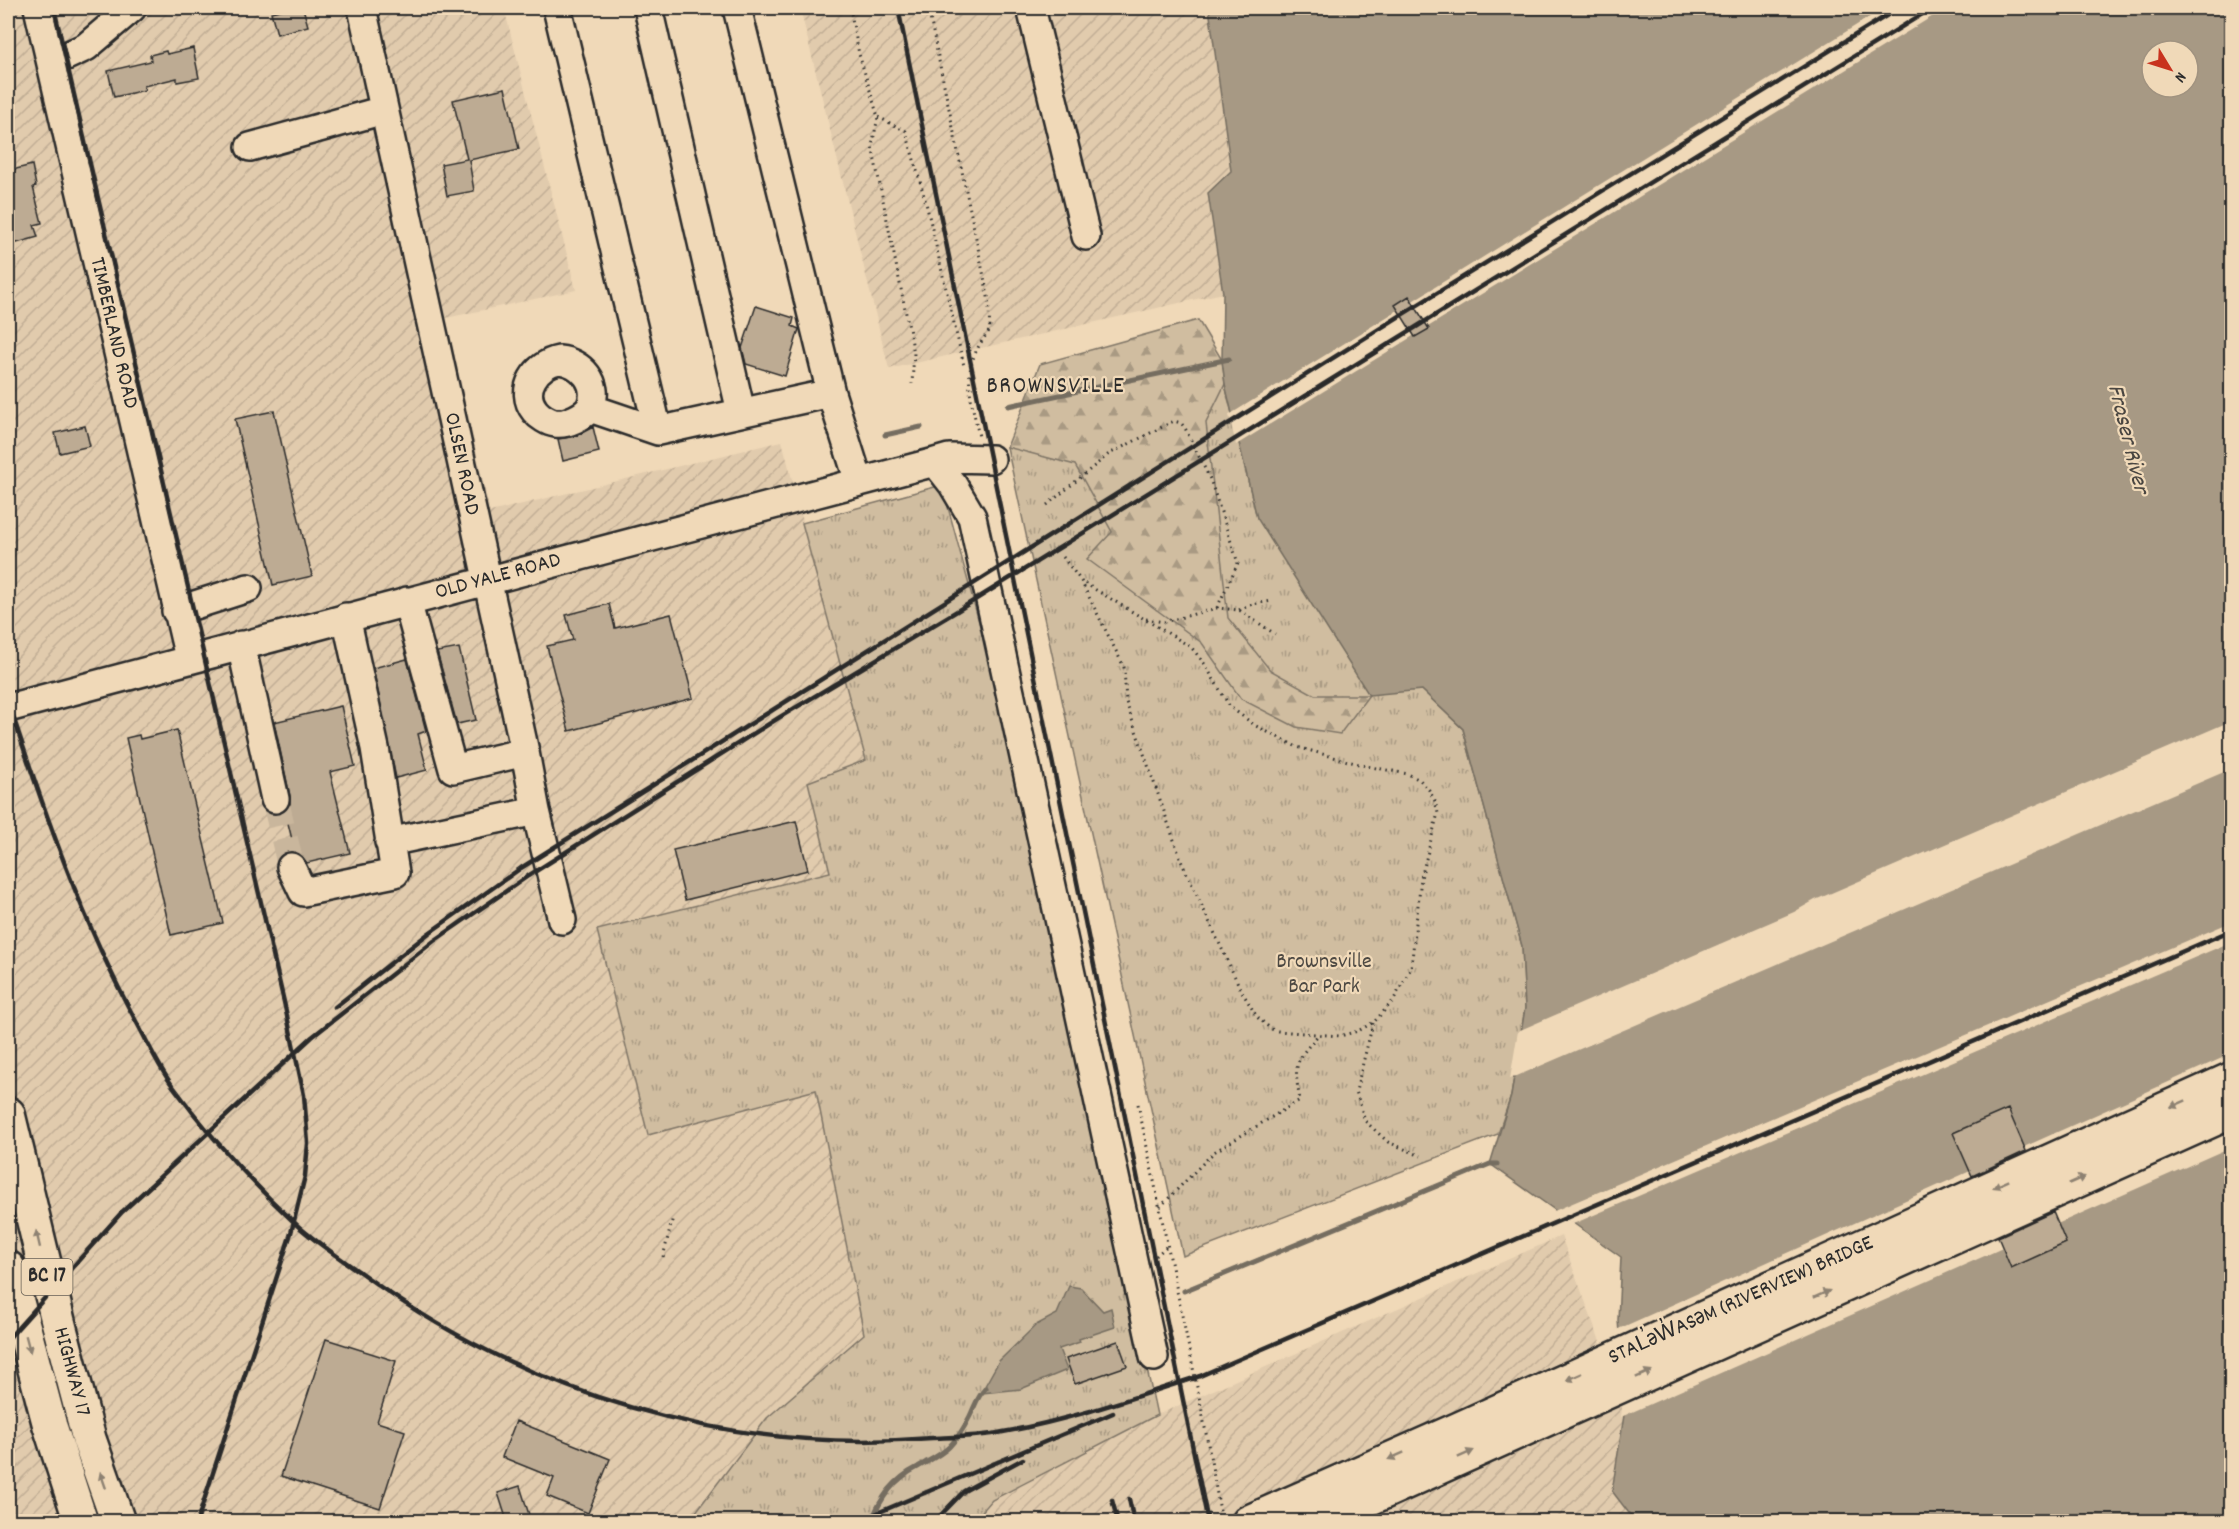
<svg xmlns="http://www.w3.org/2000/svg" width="2239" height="1529" font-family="Dekko,sans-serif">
  <defs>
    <pattern id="industrial-furrows" width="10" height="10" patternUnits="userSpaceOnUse" patternTransform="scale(1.5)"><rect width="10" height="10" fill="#e1cbad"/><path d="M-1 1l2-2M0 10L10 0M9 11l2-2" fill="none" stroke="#c1ae95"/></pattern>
    <pattern id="grass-tufts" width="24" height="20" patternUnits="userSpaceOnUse" patternTransform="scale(1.5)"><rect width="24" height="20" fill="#d0bda0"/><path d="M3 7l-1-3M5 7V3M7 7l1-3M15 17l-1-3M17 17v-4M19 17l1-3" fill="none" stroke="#a99a83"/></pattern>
    <pattern id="forest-firs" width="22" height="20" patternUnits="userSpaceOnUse" patternTransform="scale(1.5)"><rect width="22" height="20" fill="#d0bda0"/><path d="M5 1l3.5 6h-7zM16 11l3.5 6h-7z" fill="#a99a83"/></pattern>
  </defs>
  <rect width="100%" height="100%" fill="#f0d9b8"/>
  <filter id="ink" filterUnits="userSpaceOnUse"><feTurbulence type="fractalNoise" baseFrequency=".0167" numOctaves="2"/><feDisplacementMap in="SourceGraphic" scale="12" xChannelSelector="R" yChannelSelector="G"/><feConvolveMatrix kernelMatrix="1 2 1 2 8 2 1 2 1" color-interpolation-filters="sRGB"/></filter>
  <g filter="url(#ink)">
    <path fill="url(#industrial-furrows)" d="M8 8H504L576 290 446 318 490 512 782 441 866 760 808 782 830 872 597 930 648 1135 816 1090 864 1334 767 1418 689 1521H8Z
      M800 8H1209L1231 171 1208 193 1223 293 889 369Z
      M1561 1236 1625 1409 1612 1491 1635 1521 974 1522 992 1500 1157 1415Z"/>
    <path fill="url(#grass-tufts)" stroke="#7e7466" stroke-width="1.5" d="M1225 384 1257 518 1422 690 1463 729 1522 946 1525 1008 1511 1096 1498 1134 1183 1256 1007 447Z
      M942 485 1006 722 1157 1415 992 1500 974 1521H689L767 1418 864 1334 816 1090 648 1135 597 930 830 872 808 782 866 760 802 523Z"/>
    <path fill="url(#forest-firs)" stroke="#7e7466" stroke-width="1.5" d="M1198 320 1222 360 1225 384 1206 423 1228 618 1270 670 1315 695H1369L1340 734 1296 727 1241 699 1202 643 1087 559 1112 532 1075 465 1007 447 1040 364Z"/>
    <path fill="#a79984" stroke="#756d60" stroke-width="1.5" fill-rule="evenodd" d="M1209 8H2231V1521H1635L1612 1491 1625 1409 1618 1320 1621 1257 1490 1164 1511 1096 1525 1008 1522 946 1463 729 1422 690 1369 695 1257 518 1225 384 1222 360 1223 293 1208 193 1231 171ZM2152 51H2188V87H2152Z
      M1069 1286 1081 1288 1103 1311 1111 1308 1115 1327 1079 1339 1080 1342 1059 1349 1067 1370 1021 1389 981 1393 999 1361 1036 1325 1057 1314Z"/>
    <path fill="#f0d9b8" d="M1884 8H1946L1236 445 1229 415Z
      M2231 721V769L1510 1079 1518 1031 1794 912 1815 900Z
      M2231 922V942L1573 1224 1554 1211Z
      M2231 1054V1147L1621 1417 1622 1409 1616 1330Z"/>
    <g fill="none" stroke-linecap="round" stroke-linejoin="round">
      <path stroke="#756d60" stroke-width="5" d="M1008 406 1229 359
        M885 435 921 427
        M1184 1291 1490 1164H1497
        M871 1522C881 1497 894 1479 918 1467 928 1461 941 1455 949 1447 957 1439 965 1426 970 1416 975 1406 977 1396 986 1388"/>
    </g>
    <path fill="#bdab93" stroke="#2b2b2b" stroke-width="1.5" d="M288 8H303L308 26 277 34 271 12Z
      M193 48 199 78 177 82V78L144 86 145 90 114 97 108 71 151 61 150 55 166 51 167 54Z
      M505 88 519 149 469 160 474 191 447 196 441 164 467 159 453 100Z
      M32 165 36 186 33 187 42 223 34 225 38 237 13 244 8 224V171Z
      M1409 296 1429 329 1415 337 1395 305Z
      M756 306 794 318 792 326 799 329 785 376 746 364 742 348Z
      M274 411 312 576 273 585 235 419Z
      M85 426 90 446 60 453 55 433Z
      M593 427 599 452 563 461 558 439 576 436Z
      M609 604 615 628 671 614 693 698 569 731 547 646 573 640 566 615Z
      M459 648 476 720 457 724 437 652Z
      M407 659 426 731 418 734 427 770 396 778 373 668Z
      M341 706 355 766 330 772 350 853 307 863 300 854 295 852 285 811 290 804V796L274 722Z
      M177 730 223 923 171 935 126 738 139 735 140 739Z
      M796 821 808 870 685 900 673 850Z
      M2008 1109 2026 1151 1972 1176 1953 1133Z
      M2053 1212 2066 1243 2011 1268 1998 1237Z
      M326 1339 396 1361 377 1422 405 1431 380 1508 281 1476Z
      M1118 1341 1127 1366 1075 1384 1066 1359Z
      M516 1421 610 1459 588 1513 547 1496 554 1478 502 1457Z
      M520 1486 531 1521H507L498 1493Z"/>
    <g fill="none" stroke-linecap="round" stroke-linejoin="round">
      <path stroke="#c9b69c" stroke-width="27" stroke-dasharray="27 14" stroke-linecap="butt" d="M275 799 291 867"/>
      <defs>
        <path id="minor" d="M38 8 189 658
          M362 8 525 752 536 811 562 920
          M557 8 658 431 831 393
          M648 8 741 412
          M737 8 831 393 859 482
          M1031 8 1086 236
          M51 63 86 47 132 8
          M250 147 384 110
          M559 360C581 362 600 383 591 406 586 416 566 425 555 423 548 422 539 416 535 411 518 390 537 364 559 360Z
          M590 408 658 431
          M935 462 953 485 972 517 1154 1357
          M407 601 453 769 525 752
          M176 611 248 588
          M241 645 275 799
          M8 708 935 462 949 458 991 459
          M389 842 536 811
          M291 867 303 892 395 873 375 748 346 617"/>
        <path id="major" d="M1249 1522 1459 1429 2232 1079
          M1317 1522 2232 1111"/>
        <path id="highway" d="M8 1114 58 1321 89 1439 118 1522
          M8 1268 50 1426 81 1522"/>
      </defs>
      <use href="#minor" stroke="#2b2b2b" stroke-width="32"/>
      <use href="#major" stroke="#2b2b2b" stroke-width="38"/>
      <use href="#highway" stroke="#2b2b2b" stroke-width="38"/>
      <path stroke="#2b2b2b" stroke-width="3" stroke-dasharray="1.5 4.5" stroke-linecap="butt" d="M850 8 859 54 878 117 872 146 914 353 912 384
        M928 8 988 296 990 330C959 368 970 392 979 437
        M878 117 906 131 926 203 964 366
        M1047 505 1109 454 1174 421 1181 423 1185 428 1210 479 1238 563 1217 608
        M1063 557 1081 581 1124 667 1126 702 1182 863 1241 990 1257 1017 1271 1029 1278 1031 1340 1036 1358 1031 1374 1022 1393 1001 1411 968 1421 878 1438 813 1435 801 1429 790 1420 780 1408 774 1366 766 1297 747 1256 726 1230 707 1204 663 1191 647 1081 581
        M1239 610 1253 604 1272 601
        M1146 619 1164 622 1217 608 1239 610 1275 634
        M1373 1023 1356 1091 1365 1121 1388 1142 1421 1156
        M1138 1104 1202 1411 1222 1522
        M1160 1207 1214 1152 1300 1100C1293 1063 1295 1062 1319 1034
        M1156 1256 1168 1245
        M663 1257 673 1217"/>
      <use href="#minor" stroke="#f0d9b8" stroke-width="27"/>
      <use href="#major" stroke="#f0d9b8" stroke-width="33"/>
      <use href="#highway" stroke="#f0d9b8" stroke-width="33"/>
      <path stroke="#2b2b2b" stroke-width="4.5" d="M54 8 284 1002 304 1095 308 1143 305 1176 291 1233 197 1522
        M898 8 1208 1522
        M8 701C44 811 82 922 137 1023 148 1043 158 1066 172 1085 209 1136 252 1183 298 1226 317 1243 340 1258 361 1273 527 1395 727 1455 932 1438 956 1437 980 1437 1003 1432 1071 1420 1135 1397 1200 1376
        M335 1007 429 933 521 868 1403 314 1899 8
        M8 1339 122 1212 312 1037 434 941 528 876 780 717 957 611 1932 8
        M1193 1379 2232 930
        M1129 1499 1134 1522
        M1112 1500 1118 1522
        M856 1522 1113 1413
        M934 1522 964 1491 1023 1459"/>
    </g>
    <defs><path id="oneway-solid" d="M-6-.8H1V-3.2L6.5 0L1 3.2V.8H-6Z" transform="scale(1.5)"/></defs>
    <g fill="#8e8272">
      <use href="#oneway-solid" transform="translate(2178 1104) rotate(156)"/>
      <use href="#oneway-solid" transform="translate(2077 1180) rotate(-24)"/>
      <use href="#oneway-solid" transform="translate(2001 1184) rotate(156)"/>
      <use href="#oneway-solid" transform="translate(38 1239) rotate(-103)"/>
      <use href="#oneway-solid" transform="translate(1822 1294) rotate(-24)"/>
      <use href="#oneway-solid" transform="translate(28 1344) rotate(75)"/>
      <use href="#oneway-solid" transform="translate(1644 1374) rotate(-24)"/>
      <use href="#oneway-solid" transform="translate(1574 1377) rotate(156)"/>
      <use href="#oneway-solid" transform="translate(1466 1454) rotate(-24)"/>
      <use href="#oneway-solid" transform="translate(1396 1456) rotate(156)"/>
      <use href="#oneway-solid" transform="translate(103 1480) rotate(-109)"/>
    </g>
  </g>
  <g text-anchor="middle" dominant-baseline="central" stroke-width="4.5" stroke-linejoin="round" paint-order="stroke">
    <rect fill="#f0d9b8" stroke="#665f55" stroke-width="1.5" x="21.5" y="1259" width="51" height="36" rx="4.5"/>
    <g font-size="21" font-weight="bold" fill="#2b2b2b">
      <text x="47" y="1277">BC 17</text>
    </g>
    <g font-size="22" fill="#2b2b2b" stroke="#f0d9b8">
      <text transform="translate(113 333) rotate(77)">TIMBERLAND ROAD</text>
      <text transform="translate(461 464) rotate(78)">OLSEN ROAD</text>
      <text transform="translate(498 577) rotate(-15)">OLD YALE ROAD</text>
      <text transform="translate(1741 1301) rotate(-24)">STAL̕ƏW̓ASƏM (RIVERVIEW) BRIDGE</text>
      <text transform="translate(71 1372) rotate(75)">HIGHWAY 17</text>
    </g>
    <g font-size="22" fill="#4c4842" stroke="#f0d9b8">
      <text x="1324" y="962">Brownsville<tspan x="1324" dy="25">Bar Park</tspan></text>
    </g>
    <g font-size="24" letter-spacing="1.5" fill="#2b2b2b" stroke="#f0d9b8">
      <text x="1056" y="387">BROWNSVILLE</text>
    </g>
    <g font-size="24" font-style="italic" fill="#4a4641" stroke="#f0d9b8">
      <text transform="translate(2127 439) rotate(76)">Fraser River</text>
    </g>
  </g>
  <rect width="2239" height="1529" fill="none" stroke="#f0d9b8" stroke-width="30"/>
  <rect x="15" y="15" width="2209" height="1499" fill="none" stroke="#2b2b2b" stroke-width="2" filter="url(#ink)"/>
  <g transform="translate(2170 69) rotate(128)"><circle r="28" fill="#f0d9b8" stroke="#a19380" stroke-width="1.5"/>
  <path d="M0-4.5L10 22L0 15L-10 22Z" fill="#c8321e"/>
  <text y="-9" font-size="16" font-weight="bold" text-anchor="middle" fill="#2b2b2b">N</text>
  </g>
</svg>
